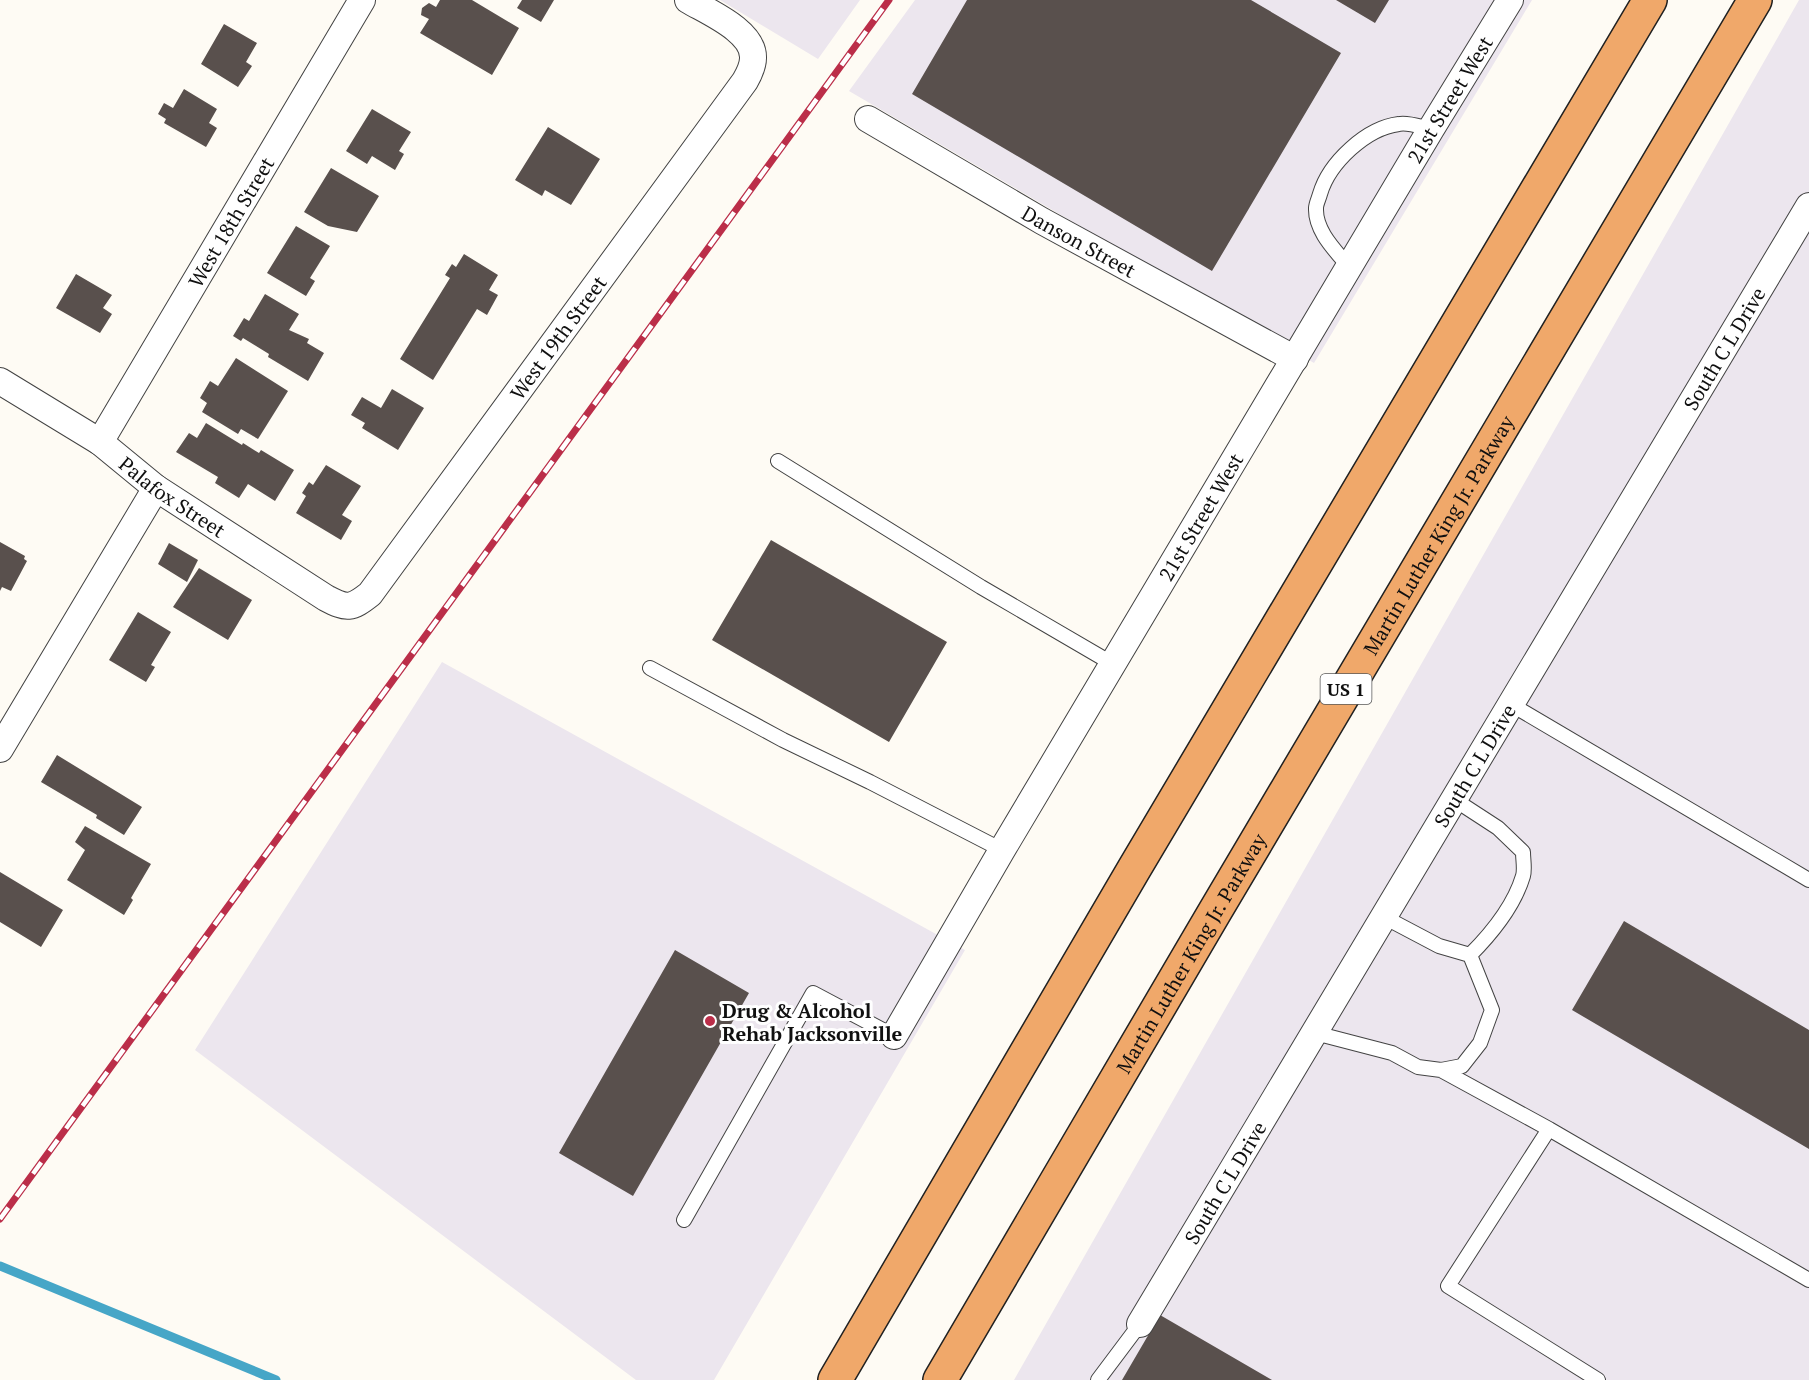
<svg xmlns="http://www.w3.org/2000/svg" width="1809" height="1380" font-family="'PT Serif',serif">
  <rect width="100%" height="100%" fill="#fefbf4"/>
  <path fill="#ece6ee" d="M720 0H860L818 59Z
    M915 0H1532L1314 363 849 91Z
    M1799 0H1809V1380H1014Z
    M442 662 965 950 714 1380H636L195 1050Z"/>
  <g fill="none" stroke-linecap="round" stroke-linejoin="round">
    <path stroke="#46a6c7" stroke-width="9" d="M0 1266 276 1380"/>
  </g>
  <path fill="#59504d" d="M440 0H472L519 28 492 75 420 33 429 19 421 15 422 8 429 3 436 7Z
    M522 0H554L541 22 517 8Z
    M967 0H1251L1341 53 1212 271 912 94Z
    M1336 0H1389L1375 23Z
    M224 24 257 43 246 62 252 66 238 87 201 64Z
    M184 89 217 109 209 123 217 128 206 147 164 123 166 119 158 114 164 103 173 108Z
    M372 109 411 132 399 151 404 154 395 170 372 156 367 164 346 151Z
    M548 127 600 159 571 205 545 190 542 196 515 180Z
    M331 168 379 196 357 232 328 226 304 212Z
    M296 226 330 246 310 278 315 281 306 296 267 273Z
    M464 254 498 275 489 290 498 295 487 315 477 309 433 380 400 359 450 278 445 275 452 264 456 267Z
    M76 274 112 295 103 308 112 314 100 333 56 308Z
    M265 294 299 314 289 330 309 339 307 343 324 353 308 381 268 357 269 354 243 338 241 341 233 336 244 318 249 321Z
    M236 358 288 391 258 439 241 429 238 434 202 412 207 403 200 398 210 381 218 386Z
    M392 389 424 408 398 450 362 428 365 423 351 415 362 397 381 408Z
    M206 423 242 445 243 443 259 453 261 450 294 470 275 501 248 484 239 498 215 483 218 477 176 452 189 433 197 438Z
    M326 465 361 486 342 515 352 521 341 540 296 513 306 496 302 493 309 482 313 485Z
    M771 540 947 642 889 742 712 640Z
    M0 542 25 556 24 559 27 561 11 591 2 587 0 591Z
    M169 543 198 560 187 582 158 564Z
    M199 568 252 600 228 640 173 607Z
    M138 612 171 632 151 665 155 667 146 682 109 660Z
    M57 755 142 807 124 835 96 818 97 815 41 782Z
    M85 826 151 864 131 898 133 900 124 915 67 880 85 850 75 842Z
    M0 872 63 910 41 947 0 922Z
    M1624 921 1809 1030V1149L1572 1010Z
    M675 950 749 993 633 1196 559 1153Z
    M1160 1315 1272 1380H1122Z"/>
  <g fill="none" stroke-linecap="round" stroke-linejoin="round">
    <defs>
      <path id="service" d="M1349 267C1335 250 1315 231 1316 208 1316 204 1319 198 1320 194 1329 163 1366 128 1399 124 1408 122 1421 127 1431 129
        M778 461 981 587 1113 664
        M650 668 783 740 870 782 1002 850
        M1512 705 1809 880
        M1384 917 1439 946 1470 955C1492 933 1514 906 1523 876 1525 869 1523 860 1523 852L1498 828 1455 800
        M1315 1033 1392 1053 1418 1067 1441 1070 1462 1066 1480 1043 1492 1010 1470 955
        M1441 1070 1549 1129 1809 1280
        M1549 1129 1448 1286 1598 1380
        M684 1220 813 993 894 1036
        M1098 1380 1140 1324"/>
      <g id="minor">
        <path id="s1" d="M868 119 1042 221 1295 359"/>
        <path id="s2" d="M0 381 100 442 156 488 326 598C347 609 351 609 370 594L745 81C749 74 753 66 753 58 754 31 708 12 688 0"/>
        <path id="s3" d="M100 442 362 0"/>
        <path d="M0 749 156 488"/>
        <path id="s4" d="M894 1036 1002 850 1431 129 1510 0"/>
        <path id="s5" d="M1140 1324 1809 206"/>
      </g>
      <g id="trunk">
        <path d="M835 1380 1134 869 1650 0"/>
        <path id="s6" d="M940 1380 1214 913 1755 0"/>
      </g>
    </defs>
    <use href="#service" stroke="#434343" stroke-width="16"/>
    <use href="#minor" stroke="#434343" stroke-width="28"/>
    <use href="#trunk" stroke="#212121" stroke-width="36"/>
    <use href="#service" stroke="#fff" stroke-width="14"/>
    <use href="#minor" stroke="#fff" stroke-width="26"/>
    <use href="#trunk" stroke="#f0a86a" stroke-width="33"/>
    <defs>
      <path id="rail" d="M0 1219 889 0"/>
    </defs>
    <use href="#rail" stroke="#bb2e49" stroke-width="7"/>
    <use href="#rail" stroke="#fff" stroke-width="4.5" stroke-dasharray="14" stroke-linecap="butt"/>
  </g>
  <circle fill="#bb2e49" stroke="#fff" stroke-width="2" cx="710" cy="1021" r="6"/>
  <g text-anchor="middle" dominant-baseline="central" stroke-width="6" stroke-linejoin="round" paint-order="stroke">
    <rect fill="#fff" stroke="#585858" stroke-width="1.5" x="1320.5" y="674" width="51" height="30" rx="4.5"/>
    <g font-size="18" font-weight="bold" fill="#101010">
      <text x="1346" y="689">US 1</text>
    </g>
    <g font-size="20" fill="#101010" stroke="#fff">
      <text stroke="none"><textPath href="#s4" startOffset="1089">21st Street West</textPath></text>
      <text stroke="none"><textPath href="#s3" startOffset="256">West 18th Street</textPath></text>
      <text stroke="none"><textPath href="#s1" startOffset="244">Danson Street</textPath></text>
      <text stroke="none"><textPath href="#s2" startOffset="759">West 19th Street</textPath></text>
      <text stroke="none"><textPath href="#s5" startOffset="1137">South C L Drive</textPath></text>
      <text stroke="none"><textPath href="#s2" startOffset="208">Palafox Street</textPath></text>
      <text stroke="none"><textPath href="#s4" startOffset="603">21st Street West</textPath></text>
      <text stroke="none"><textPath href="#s6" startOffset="981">Martin Luther King Jr. Parkway</textPath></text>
      <text stroke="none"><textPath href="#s5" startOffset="651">South C L Drive</textPath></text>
      <text stroke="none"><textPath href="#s6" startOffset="495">Martin Luther King Jr. Parkway</textPath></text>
      <text stroke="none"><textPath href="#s5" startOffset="165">South C L Drive</textPath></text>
    </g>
    <g font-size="20" font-weight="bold" fill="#101010" stroke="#fff" text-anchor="start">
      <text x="722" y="1010">Drug &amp; Alcohol<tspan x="722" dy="23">Rehab Jacksonville</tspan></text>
    </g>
  </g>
</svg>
